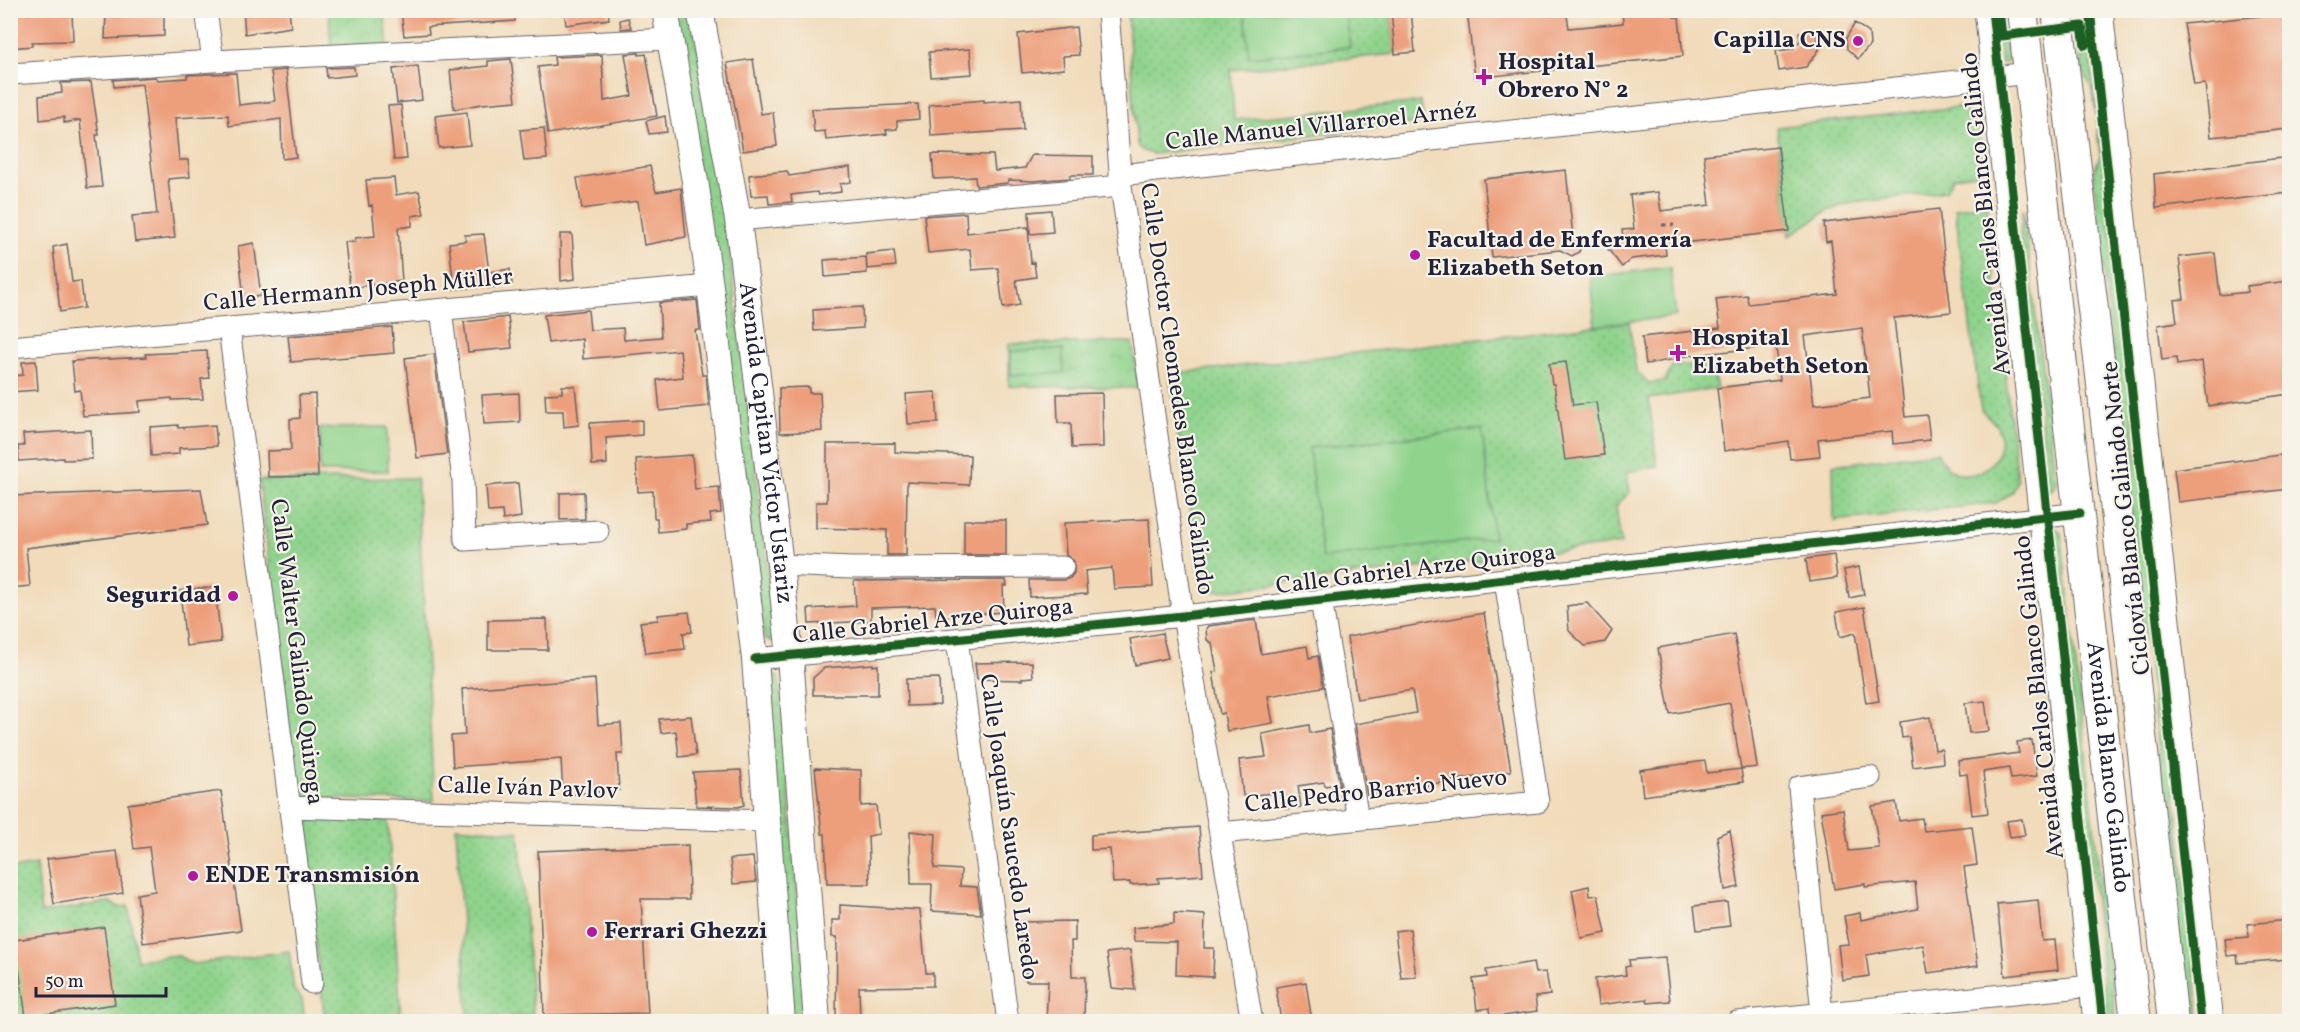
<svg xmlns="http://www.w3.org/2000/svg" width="2300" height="1032" font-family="Vollkorn,serif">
  <defs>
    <pattern id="grass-dots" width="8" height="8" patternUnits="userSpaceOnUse" patternTransform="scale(1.5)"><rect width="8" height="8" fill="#8fd38c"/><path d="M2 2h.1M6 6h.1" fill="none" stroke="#7bb57a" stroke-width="1.8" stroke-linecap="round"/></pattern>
    <pattern id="park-crowns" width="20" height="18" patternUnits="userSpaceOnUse" patternTransform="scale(1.5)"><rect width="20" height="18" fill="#8fd38c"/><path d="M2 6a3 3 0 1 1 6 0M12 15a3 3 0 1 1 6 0" fill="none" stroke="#7bb57a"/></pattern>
  </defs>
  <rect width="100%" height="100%" fill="#f7f3e8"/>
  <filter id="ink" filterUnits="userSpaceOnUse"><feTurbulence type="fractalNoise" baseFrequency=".0167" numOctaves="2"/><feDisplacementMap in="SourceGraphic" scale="12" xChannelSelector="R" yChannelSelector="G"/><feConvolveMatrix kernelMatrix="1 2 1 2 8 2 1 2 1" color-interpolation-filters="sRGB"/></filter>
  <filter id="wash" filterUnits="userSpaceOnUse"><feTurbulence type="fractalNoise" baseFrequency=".008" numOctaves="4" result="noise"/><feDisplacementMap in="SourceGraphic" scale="24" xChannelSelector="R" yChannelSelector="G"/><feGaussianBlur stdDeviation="1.35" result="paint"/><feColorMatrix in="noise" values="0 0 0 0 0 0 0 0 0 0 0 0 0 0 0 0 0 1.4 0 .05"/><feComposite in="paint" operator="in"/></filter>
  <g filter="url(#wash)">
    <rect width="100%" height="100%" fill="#f1dbba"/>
    <path fill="url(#grass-dots)" stroke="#587a64" stroke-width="1.5" d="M675 11H691L724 205 776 640 770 641 764 638Z
      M1127 11H1391L1395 54 1231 70 1234 120 1421 102 1424 122 1153 154 1143 151 1137 146Z
      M1995 11H2002L2008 62 2001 63Z
      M2076 11H2085L2127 366 2200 1021H2189L2093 173 2100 156 2093 90 2082 69Z
      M1959 107 1977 118 1984 173 1954 177 1946 191 1846 204 1827 211 1789 236 1777 127Z
      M1987 204 2017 481 2013 492 1996 503 1834 521 1833 465 1937 452C1941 458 1945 467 1951 470 1978 487 2011 455 1997 427 1994 421 1986 415 1981 410L1955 208Z
      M2023 209 2056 484 2053 488 2049 491 2020 235Z
      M1629 322 1636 371 1649 383 1665 381 1672 366 1711 364 1717 388 1649 399 1657 466 1627 472 1630 492 1616 506 1621 544 1211 592 1201 584 1169 374Z
      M417 478 434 801 302 798 297 791 259 480Z
      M2054 528 2061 532 2116 1021H2108Z
      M773 675 779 677 808 1021H790L768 678Z
      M312 819 388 821 401 1019 325 1021 302 829Z
      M456 827 519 832 533 1016 468 1017Z
      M36 865 41 913 109 902 119 907 128 906 137 960 177 955 193 964 289 951 294 990 302 999 305 1021 11 1022V869Z"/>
    <path fill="url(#park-crowns)" stroke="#587a64" stroke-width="1.5" d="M329 11H384L388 46 331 49Z
      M1132 342 1139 388 1009 386V344Z"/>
    <path fill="#8fd38c" stroke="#587a64" stroke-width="1.5" d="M1245 11H1346L1350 47 1249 57Z
      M1670 267 1676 316 1595 326 1590 277Z
      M1063 349 1064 373 1011 375V351Z
      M387 427 388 471 320 472V428Z
      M1482 429 1494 538 1322 558 1309 448Z"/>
    <g id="blocks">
      <path fill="#ed9e7a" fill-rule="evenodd" d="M10 10H72L73 41 32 42V46L10 48Z
        M106 10H164V36L105 39Z
        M243 10H289L291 27 245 34Z
        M401 10H515V21L428 27 429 34 404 36Z
        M564 10H608L609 19 566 25Z
        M1391 10H1411L1415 52 1395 54Z
        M1467 10H1566L1569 28 1623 23 1622 10H1673L1674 17H1679L1683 56 1475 78Z
        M2289 13V129L2211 137 2205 84 2194 85 2184 24Z
        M628 18 631 28 621 29 620 20Z
        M1855 23 1869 33 1870 45 1858 59 1847 49 1846 38Z
        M1076 27 1079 55 1063 56 1064 69 1022 73 1018 34Z
        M1816 29 1819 50 1806 67 1779 71 1776 51 1792 49 1800 41 1799 32Z
        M970 49 972 74 931 77 929 52Z
        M639 53V55L646 54 657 116 548 134 538 67 555 65 554 57 602 55 604 101 632 96 625 54Z
        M511 59 516 101 482 104 454 109 450 70 488 66V61Z
        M753 59 761 114 773 112 777 146 743 151 727 63Z
        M418 66 422 100 397 103 393 69Z
        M354 67 355 75 327 78 326 68Z
        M286 70 296 157 282 159 281 119 229 126 228 115 175 118 179 160H188L190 177 168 179 175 238 135 242 132 216 157 214 142 84 114 87 113 80 156 77 157 80 187 78V75L236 73 239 105 275 101 271 71Z
        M91 82 99 135H96L102 187 87 188 80 120 64 123V117L40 120 39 96 62 93 61 83Z
        M1021 99 1023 130 931 136 929 105 984 100V102Z
        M918 104 919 119 897 121V129L886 130 887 134 826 140 825 131 814 132 812 109Z
        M401 105 407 159 394 160 388 106Z
        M467 112 470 145 439 148 435 116Z
        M665 116 667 132 649 134 646 121Z
        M544 128 547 159 524 161 520 130Z
        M1778 147 1789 231 1665 245 1666 255 1631 259 1622 267 1608 249 1623 237 1622 230 1634 229 1630 195 1658 192 1661 211 1710 205 1704 155Z
        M932 154 993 155 995 171 1025 168 1032 155 1093 156V175H1070V178L1033 181 1008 180V183L976 186 975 177 934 179Z
        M2289 157V193L2156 208 2154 174Z
        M650 166 656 192 681 188 686 237 644 245 638 201 582 209 577 178Z
        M850 167 851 182 840 184 841 192 818 195 817 192 791 195 792 202 769 204 768 195 751 196 749 175 787 171 789 176Z
        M1566 170 1573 237 1581 244 1579 252 1572 256 1560 250 1492 257 1484 179Z
        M394 178 396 195 419 191 424 214 412 216V226L398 228 402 281 350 288 345 242H356L355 238 375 236 372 205 369 206 366 180Z
        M1939 209 1951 312 1894 318 1905 417 1927 415 1930 440 1893 444 1892 431 1818 439 1820 456 1790 459 1788 441 1724 451 1717 388 1780 380 1776 346 1676 357 1677 359 1646 364 1642 337 1720 328 1716 299 1747 295 1748 304 1837 294 1831 241 1826 242 1824 223ZM1862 328 1870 398 1814 405 1805 336Z
        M1051 210 1053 232 1030 234 1029 212Z
        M966 213 967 233 1028 227 1031 263 1034 262 1036 277 1016 280 1020 305 1003 308 998 268 972 270 970 249 928 253 924 216Z
        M484 234 489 272 510 269 512 284 488 288V286L454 289 449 243 466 241 465 235Z
        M560 234H572L575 279 561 281Z
        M254 243 261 296 244 298 238 246Z
        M67 244 72 282 81 281 84 308 60 312 53 247Z
        M894 251 896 266 867 269 866 254Z
        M2215 253 2220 295 2248 292 2247 286 2289 281V394L2208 406 2202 361 2177 365 2176 358 2162 360 2158 325 2177 322 2174 300 2184 299 2179 257Z
        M866 257 867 273 825 277 824 260Z
        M697 300 700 330H695L702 375H706L709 406 660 411 657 380 683 377 680 350 583 359 582 339 548 343 544 315 588 310 590 330 623 328 624 340 661 337 659 303Z
        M862 307 863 328 814 331 813 310Z
        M508 317 512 348 468 352 464 322Z
        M392 327 394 353 291 362 288 336Z
        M207 351 209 378 201 379 203 399 172 400V398L139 401 140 412 83 416 80 390 75 391 72 361 146 357 145 354Z
        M434 354 447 454 417 458 405 358Z
        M36 361 38 390 10 392V376L23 375 22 362Z
        M1566 362 1573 405 1596 402 1604 455 1565 460 1554 384H1552L1549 364Z
        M562 386H575L579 425 564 427 563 411H546L545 394 562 393Z
        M809 387V393H820L822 431 780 433 779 388Z
        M936 392 938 423 908 424 906 394Z
        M519 393 520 422 484 424 482 395Z
        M1102 393 1103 447 1072 448 1071 423H1058L1057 394Z
        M315 394 318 476 268 477 267 451 291 450 290 419 300 418 299 395Z
        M642 420V435L606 438 607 464 592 465 590 423Z
        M178 425V428L215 425 217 446 179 448V454L151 456 150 427Z
        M91 430 92 459 63 460V458L19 461 18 446H24L23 434Z
        M895 443V452L970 455 969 485 907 482 906 555H887V530L816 528V502H827V444Z
        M2287 454 2289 489 2178 502 2174 469Z
        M692 455 695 489 719 487 721 513 710 514 711 522 686 524V529L658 532 657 518H654L653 491 638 492 636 459Z
        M518 483 521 517 503 520 502 511 488 512 486 486Z
        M201 489 207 525 26 548 30 586 10 588V496Z
        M584 492 585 519 560 520V493Z
        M1149 519 1153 587 1114 589 1112 568 1085 571 1087 594 1030 597 1029 580H1064L1070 578 1074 573V561L1066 555 1064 523Z
        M964 520H1006V555H964Z
        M1834 555 1837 578 1809 582 1806 559Z
        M1859 567 1864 595 1849 598 1844 570Z
        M1006 580 1007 586H1003L1004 612 936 617 935 606 871 608V621L809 624 808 609 856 606 854 581Z
        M215 587 221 642 186 646 180 591Z
        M1587 603 1612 631 1605 642 1585 646 1569 631 1567 606Z
        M1864 607 1879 701 1866 703 1855 633 1840 637 1836 612Z
        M689 612 692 632 683 633 685 649 646 653 640 622 658 620V615Z
        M1484 613 1511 771 1367 795 1355 724 1416 713 1412 690 1357 699 1347 637Z
        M547 619 548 650H488V620Z
        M1256 620 1261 654 1307 646 1309 658 1318 656 1323 687 1268 696 1273 723 1227 731 1224 713 1220 714 1213 672 1217 671 1212 643 1207 640 1206 629 1208 626Z
        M1162 633 1168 658 1135 665 1130 639Z
        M1734 634 1751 726 1757 767 1741 769 1730 703 1670 714 1658 648Z
        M1032 662 1033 677 1022 678V680L977 679 975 663Z
        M873 664V666L878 665V695H813V678L824 668Z
        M939 678 940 705 907 706 906 679Z
        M595 679 598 725 621 723 623 754H617L619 790 563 795 561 759 453 767 451 736 465 735 462 689Z
        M1985 701 1989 731 1969 733 1965 703Z
        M691 716 696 755 679 757 676 731 661 733 659 719Z
        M1930 717 1935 750 1942 749 1943 763 1913 767 1909 737 1902 738 1900 722Z
        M1309 725 1310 733 1330 729 1342 799H1340L1338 784 1325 786 1324 782 1298 786 1301 807 1286 809 1284 792 1243 796 1239 760 1266 757 1262 734Z
        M2032 740 2037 776 2011 779 2009 768 1983 772 1988 813 1972 815 1967 774 1960 775 1958 761 2019 753 2017 742Z
        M1705 761 1707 773 1741 769 1743 782 1643 796 1640 770Z
        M815 768 861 770V806L876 805 879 834 868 836 870 884H827L825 834H822Z
        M741 770 744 805 738 807 696 806 693 772Z
        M221 791 241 930 143 943 137 894 155 891 149 847 134 849 128 804Z
        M1896 802 1899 821 1922 818 1924 831 1972 826 1977 865 1964 867 1978 966 1928 973 1923 945 1866 955 1869 976 1842 980 1838 945 1849 944 1844 916 1860 913 1861 920 1918 909 1915 882 1865 887V884L1834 889 1821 812 1843 809 1849 851 1879 848 1872 806Z
        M2022 819 2025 835 2010 837 2007 821Z
        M1199 827 1203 875 1158 878 1159 883 1130 885V882L1113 883 1110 849 1091 850V835Z
        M1730 830 1739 887 1725 890 1717 836Z
        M910 831 936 834 934 868 961 870 960 886 977 887 981 914 931 911 932 884H911Z
        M688 845 689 899H641L648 1013 544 1015 538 851Z
        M117 851 123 893 54 904 47 859Z
        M753 857 756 882 733 884 730 859Z
        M1589 886 1590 896 1598 895 1606 933 1581 938 1572 890Z
        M2038 900 2042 941 2055 940 2058 970 2005 976 1997 904Z
        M1727 902 1730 926 1697 930 1694 906Z
        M840 905 920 910 926 973H933V986L859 987 860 1022H836L837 937H832V920H840Z
        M1174 913 1205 915 1204 948H1214L1213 977 1176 975 1177 942 1134 941 1133 928 1174 924Z
        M2289 920V959L2238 963 2237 955 2227 956 2225 939 2249 937 2248 924Z
        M1075 921V941H1071L1072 977H1085L1084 1022H1046L1048 981H1026L1025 942H1021V922Z
        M104 927 115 1004 26 1017 15 940Z
        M1410 929 1416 977 1401 978 1395 931Z
        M1130 950 1135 990 1112 988 1107 953Z
        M1665 957 1670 1001 1648 1003 1647 999 1598 1005 1595 979 1626 975 1625 967 1630 966 1629 960Z
        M1533 962 1535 973 1546 972 1550 995 1535 997 1537 1011 1490 1018 1489 1008 1477 1010 1473 979 1487 977 1486 970Z
        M1306 982 1312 1022H1281L1276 987Z"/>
    </g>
  </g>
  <g filter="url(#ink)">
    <use href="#blocks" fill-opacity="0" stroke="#6a6367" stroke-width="1.5"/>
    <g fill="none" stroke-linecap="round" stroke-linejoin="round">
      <defs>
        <path id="minor" d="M206 10 213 61
          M1108 10 1121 186 1126 220 1183 616 1252 1022
          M1985 10 2094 1022
          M2102 10 2213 1022
          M10 74 213 61 669 39
          M1120 175 2029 73
          M738 220 1121 186
          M441 310 463 480 465 540 598 531
          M229 328 312 983
          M10 347 710 286
          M780 565 852 568 1063 567
          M1321 600 1358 819
          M957 639 1008 1022
          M755 659 1183 616 2080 513
          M289 807 766 821
          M1220 833 1538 802 1505 579
          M1822 1013 1799 787 1870 777
          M1737 1022 2091 986"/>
        <g id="major">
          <path d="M665 10 696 187 710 286 755 659 782 1022"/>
          <path id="s1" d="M700 10 738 220 780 565 790 656 817 1022"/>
        </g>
        <g id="highway">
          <path id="s2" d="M2022 10 2136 1022"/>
          <path d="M2057 10 2100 367 2173 1022"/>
        </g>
      </defs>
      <use href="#minor" stroke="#6a6367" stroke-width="23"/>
      <use href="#major" stroke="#6a6367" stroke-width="28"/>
      <use href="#highway" stroke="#6a6367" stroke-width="32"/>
      <path stroke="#6a6367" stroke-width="3" stroke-dasharray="4.5 4.5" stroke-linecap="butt" d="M1736 11V10
        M1662 225H1674"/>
      <use href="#minor" stroke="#fff" stroke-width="21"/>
      <use href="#major" stroke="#fff" stroke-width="26"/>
      <use href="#highway" stroke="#fff" stroke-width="30"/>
      <path stroke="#6a6367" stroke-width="3" stroke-dasharray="4.5 4.5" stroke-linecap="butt" d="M2002 36 2082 26"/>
      <defs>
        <path id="cycleway" d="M1992 10 2103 1022
          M2090 10 2201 1022
          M2000 19 2002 36 2082 26 2085 45
          M755 659 1183 616 2080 513"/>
      </defs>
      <use href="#cycleway" stroke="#f7f3e8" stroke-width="13"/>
      <use href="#cycleway" stroke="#1b5e20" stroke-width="9"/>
    </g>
  </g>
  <g fill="#b5179e" stroke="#f7f3e8" stroke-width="2">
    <circle cx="1858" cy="41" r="6"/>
    <path d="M1481 68h6v6h6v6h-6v6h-6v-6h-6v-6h6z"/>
    <circle cx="1415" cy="255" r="6"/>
    <path d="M1675 344h6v6h6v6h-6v6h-6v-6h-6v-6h6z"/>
    <circle cx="233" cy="596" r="6"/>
    <circle cx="193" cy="876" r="6"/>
    <circle cx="592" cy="932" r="6"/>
  </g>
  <g text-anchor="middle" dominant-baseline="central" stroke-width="4.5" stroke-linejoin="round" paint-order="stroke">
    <g font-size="24" font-weight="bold" fill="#22223b" stroke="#f7f3e8" text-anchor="start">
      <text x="1846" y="41" text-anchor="end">Capilla CNS</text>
      <text x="1498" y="63">Hospital<tspan x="1498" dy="28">Obrero N° 2</tspan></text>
      <text x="1427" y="241">Facultad de Enfermería<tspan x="1427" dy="28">Elizabeth Seton</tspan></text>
      <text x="1692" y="339">Hospital<tspan x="1692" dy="28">Elizabeth Seton</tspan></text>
      <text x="221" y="596" text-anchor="end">Seguridad</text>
      <text x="205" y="876">ENDE Transmisión</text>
      <text x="604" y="932">Ferrari Ghezzi</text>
    </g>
    <g font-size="24" fill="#22223b" stroke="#f7f3e8">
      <text transform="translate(1321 127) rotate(-6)">Calle Manuel Villarroel Arnéz</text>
      <text transform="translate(1987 214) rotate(-96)">Avenida Carlos Blanco Galindo</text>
      <text transform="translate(358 291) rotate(-5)">Calle Hermann Joseph Müller</text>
      <text transform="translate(1176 389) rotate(82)">Calle Doctor Cleomedes Blanco Galindo</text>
      <text stroke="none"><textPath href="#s1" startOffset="438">Avenida Capitan Víctor Ustariz</textPath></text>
      <text transform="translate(2127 518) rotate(-96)">Ciclovía Blanco Galindo Norte</text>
      <text transform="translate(1416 570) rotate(-7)">Calle Gabriel Arze Quiroga</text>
      <text transform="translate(933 622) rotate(-6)">Calle Gabriel Arze Quiroga</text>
      <text transform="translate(296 652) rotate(83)">Calle Walter Galindo Quiroga</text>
      <text transform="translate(2040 697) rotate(-96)">Avenida Carlos Blanco Galindo</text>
      <text stroke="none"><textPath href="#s2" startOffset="762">Avenida Blanco Galindo</textPath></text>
      <text transform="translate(528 789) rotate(2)">Calle Iván Pavlov</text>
      <text transform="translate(1376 792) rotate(-6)">Calle Pedro Barrio Nuevo</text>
      <text transform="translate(1008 827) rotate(82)">Calle Joaquín Saucedo Laredo</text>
    </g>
  </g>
  <rect width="2300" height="1032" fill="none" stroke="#f7f3e8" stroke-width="36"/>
  <path d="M36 987v9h130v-9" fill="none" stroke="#22223b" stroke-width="3"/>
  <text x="45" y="987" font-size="18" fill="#22223b" stroke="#f7f3e8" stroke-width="4.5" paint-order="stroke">50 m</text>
</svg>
